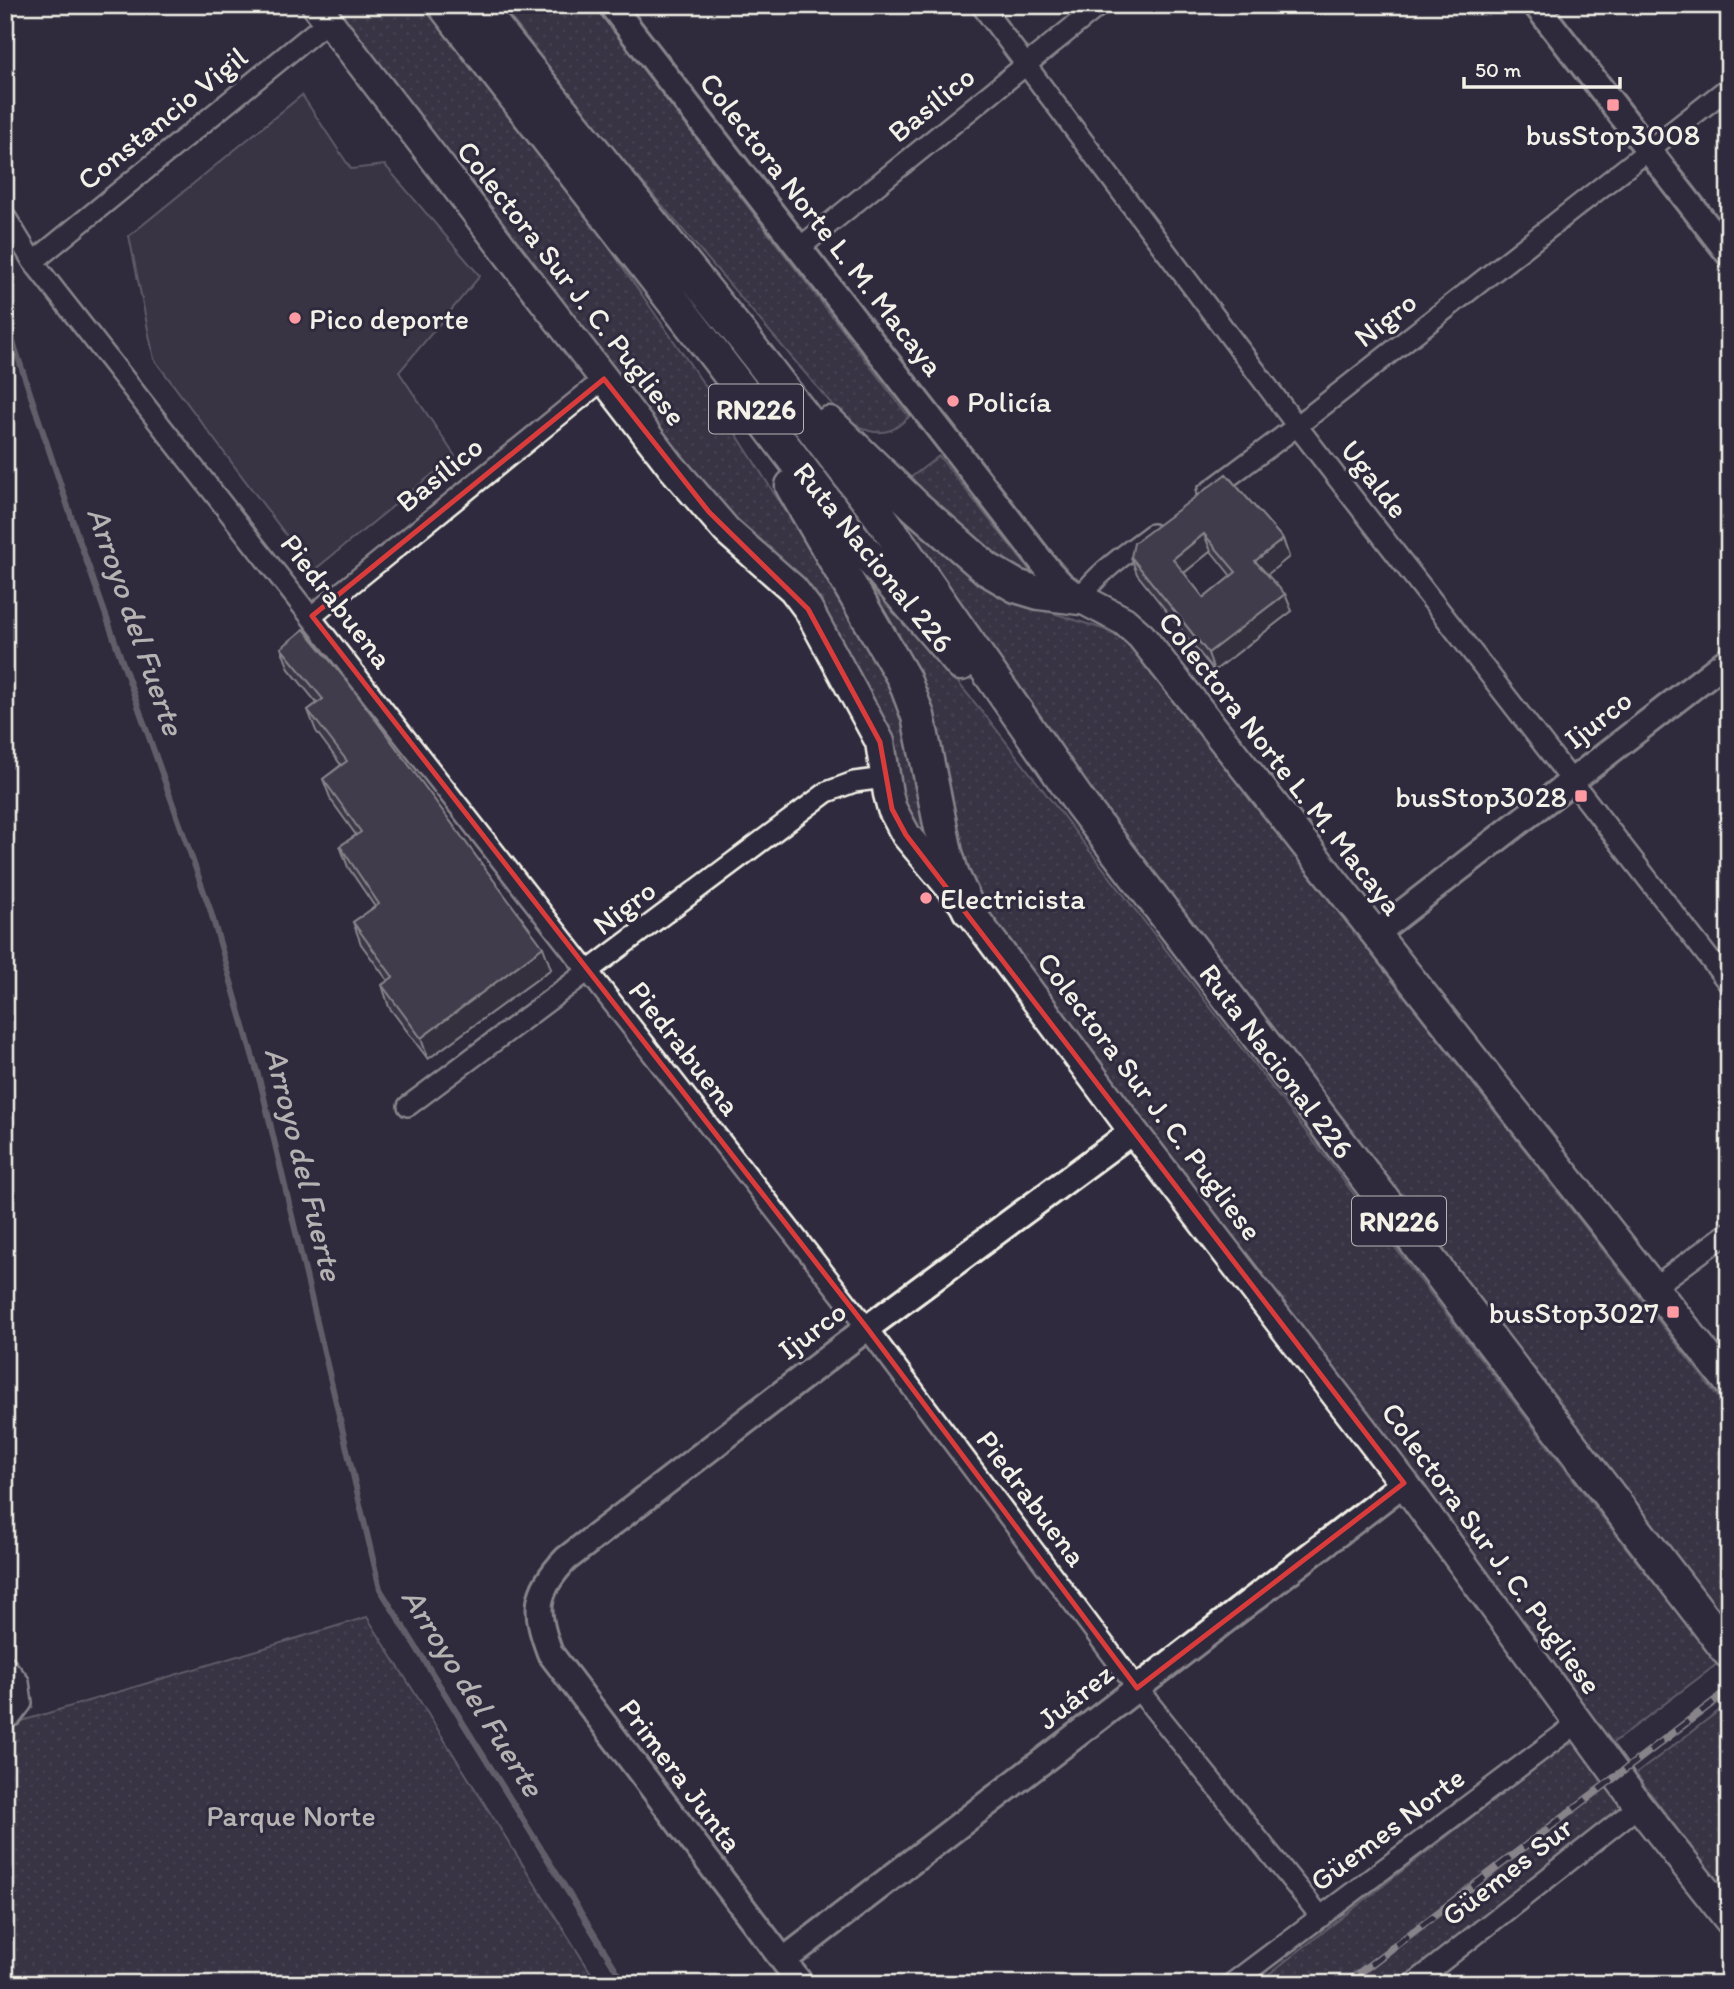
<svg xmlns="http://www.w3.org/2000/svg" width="1734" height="1989" font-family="Itim,sans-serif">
  <defs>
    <pattern id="green-dots" width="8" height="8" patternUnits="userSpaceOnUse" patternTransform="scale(1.75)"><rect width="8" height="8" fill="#454050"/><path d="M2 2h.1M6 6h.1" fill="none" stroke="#605c69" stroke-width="1.8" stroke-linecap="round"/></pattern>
  </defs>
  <rect width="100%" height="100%" fill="#2f2a3d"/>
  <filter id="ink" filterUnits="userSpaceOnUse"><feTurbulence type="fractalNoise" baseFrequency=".0143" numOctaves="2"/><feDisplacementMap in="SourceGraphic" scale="14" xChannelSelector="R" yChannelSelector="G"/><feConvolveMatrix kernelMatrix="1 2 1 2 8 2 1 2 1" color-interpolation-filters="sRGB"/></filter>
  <g filter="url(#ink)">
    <path fill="url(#green-dots)" stroke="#9c989c" stroke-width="2" d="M333 5H429L483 72 599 233 710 393 877 654 903 713 928 845 909 819 898 785 899 765 894 736 826 621 727 516Z
      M501 5H594L909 417C904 421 897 428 891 430 866 440 845 416 829 401L613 148Z
      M939 456 1032 573 1028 580H1021L906 481Z
      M858 467 1019 602 1103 629 1128 643 1729 1411V1629L1056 744Z
      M846 556 941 662 990 721 1640 1566 1706 1646 1729 1655 1610 1745 981 905Z
      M367 1617 598 1984H5V1726Z
      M1729 1703V1898L1636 1774Z
      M1575 1742 1591 1750 1625 1804 1617 1813 1395 1984H1256L1561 1748Z"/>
    <path fill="#454050" stroke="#9c989c" stroke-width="2" d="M302 95 351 169 385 165 480 276 399 372 455 456 313 571 154 359 129 236Z"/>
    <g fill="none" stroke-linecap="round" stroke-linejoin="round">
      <path stroke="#a19ea0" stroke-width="6" d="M5 318 77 534 210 909 262 1089 380 1589 625 1984"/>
      <defs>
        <path id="minor" d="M981 5 1297 426 1729 984
          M5 216 33 262 867 1328 1137 1688 1321 1917
          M798 249 1100 5
          M33 262 328 21
          M1207 493 1297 426 1729 87
          M1080 598C1099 571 1126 554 1152 534
          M312 616 604 379
          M408 1106 827 792 854 782 885 778
          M1654 1287 1729 1232
          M5 1665 19 1682 22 1703 12 1716 5 1718
          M1231 1984 1579 1722
          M1413 1984 1639 1806"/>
        <path id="tertiary" d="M611 5 1049 571 1062 585 1080 598
          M1536 5 1729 254
          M1375 934 1729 659
          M784 1960 1404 1483
          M801 1984 550 1653C534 1611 534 1592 566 1559L867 1328 1133 1131"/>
        <path id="secondary" d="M316 5 671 466 727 531 793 589 808 609 880 742 888 794 892 809 906 835 969 910 1133 1131 1404 1483 1639 1806 1729 1920
          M1080 598 1124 621 1141 636 1729 1383"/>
        <path id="trunk" d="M444 5 717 358 854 539 961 664
          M477 5 742 336 880 516 1080 803 1729 1652
          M829 423 916 507 987 569 1016 586 1039 593 1080 598
          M792 486 904 679 918 716 946 853 953 876 969 910"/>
      </defs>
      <use href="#minor" stroke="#f4f1e8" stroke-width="24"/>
      <use href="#tertiary" stroke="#f4f1e8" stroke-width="30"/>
      <use href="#secondary" stroke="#f4f1e8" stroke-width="33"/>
      <use href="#trunk" stroke="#f4f1e8" stroke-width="37"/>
      <use href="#minor" stroke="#2f2a3d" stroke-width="19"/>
      <use href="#tertiary" stroke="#2f2a3d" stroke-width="24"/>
      <use href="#secondary" stroke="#2f2a3d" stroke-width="28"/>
      <use href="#trunk" stroke="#2f2a3d" stroke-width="32"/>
      <defs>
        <path id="rail" d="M1345 1984 1729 1690"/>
      </defs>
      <use href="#rail" stroke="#f4f1e8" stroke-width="8"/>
      <use href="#rail" stroke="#2f2a3d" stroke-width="5" stroke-dasharray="16" stroke-linecap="butt"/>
    </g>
    <path fill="#4a4752" stroke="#f4f1e8" stroke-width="2" fill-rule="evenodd" d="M1226 474 1283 539 1289 557 1267 574 1292 611 1214 671 1137 574 1131 557ZM1211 551 1231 576 1204 598 1184 573Z
      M281 648 551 969 428 1059 389 1007 382 985 388 981 361 944 353 922 375 907 348 867 340 846 356 835 331 800 323 779 341 765 316 731 308 710 317 703 289 669Z"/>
    <path fill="#3c3942" stroke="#f4f1e8" stroke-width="2" d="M1204 534 1211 551 1179 577 1173 559Z
      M1283 539 1289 557 1262 579 1255 561Z
      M1285 594 1292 611 1214 671 1208 653Z
      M543 947 551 969 428 1059 421 1038Z"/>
    <path fill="#56525f" stroke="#f4f1e8" stroke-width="2" fill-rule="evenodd" d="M1226 474 1283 539 1255 561 1285 594 1208 653 1131 557 1134 543ZM1204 534 1236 572 1204 598 1173 559Z
      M304 629 347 681 543 947 421 1038 382 985 393 977 353 922 379 904 340 846 361 832 323 779 347 761 308 710 323 699 281 648Z"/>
  </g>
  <path d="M0 0H1734V1989H0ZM604 379 709 512 808 609 880 742 892 809 906 835 1404 1483 1137 1688 867 1328 312 616Z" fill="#2f2a3d" fill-opacity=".55" fill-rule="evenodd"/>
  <path fill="none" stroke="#d93c3b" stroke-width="5" stroke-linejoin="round" d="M604 379 709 512 808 609 880 742 892 809 906 835 1404 1483 1137 1688 867 1328 312 616Z"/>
  <g fill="#ff9aa2" stroke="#2f2a3d" stroke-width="2.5">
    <rect x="1606" y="98" width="14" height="14" rx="3.5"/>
    <circle cx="295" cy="318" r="7"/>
    <circle cx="953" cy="401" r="7"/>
    <rect x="1574" y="789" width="14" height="14" rx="3.5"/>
    <circle cx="926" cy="898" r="7"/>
    <rect x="1666" y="1305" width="14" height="14" rx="3.5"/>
  </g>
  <g text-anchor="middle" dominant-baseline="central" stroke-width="6" stroke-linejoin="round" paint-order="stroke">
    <g fill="#2f2a3d" stroke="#b9b5b5" stroke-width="2">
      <rect x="709" y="384.5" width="94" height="49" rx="5"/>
      <rect x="1352" y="1196.5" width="94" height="49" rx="5"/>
    </g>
    <g font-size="28" font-weight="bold" fill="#f4f1e8">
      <text x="756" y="409">RN226</text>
      <text x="1399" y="1221">RN226</text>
    </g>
    <g font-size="30" fill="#f4f1e8" stroke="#2f2a3d">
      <text transform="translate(931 104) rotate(-39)">Basílico</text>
      <text transform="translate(162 118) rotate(-39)">Constancio Vigil</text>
      <text transform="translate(822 224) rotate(52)">Colectora Norte L. M. Macaya</text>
      <text transform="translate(572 283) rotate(52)">Colectora Sur J. C. Pugliese</text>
      <text transform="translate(1385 319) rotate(-38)">Nigro</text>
      <text transform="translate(439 474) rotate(-39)">Basílico</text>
      <text transform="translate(1375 479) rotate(52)">Ugalde</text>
      <text transform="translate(874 557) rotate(51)">Ruta Nacional 226</text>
      <text transform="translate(337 601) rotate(52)">Piedrabuena</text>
      <text transform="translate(1598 719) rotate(-38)">Ijurco</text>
      <text transform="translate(1281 763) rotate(52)">Colectora Norte L. M. Macaya</text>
      <text transform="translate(624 907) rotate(-37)">Nigro</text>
      <text transform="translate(685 1048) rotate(52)">Piedrabuena</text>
      <text transform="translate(1277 1061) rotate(53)">Ruta Nacional 226</text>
      <text transform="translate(1150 1096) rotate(53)">Colectora Sur J. C. Pugliese</text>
      <text transform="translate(812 1330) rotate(-37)">Ijurco</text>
      <text transform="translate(1032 1498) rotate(53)">Piedrabuena</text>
      <text transform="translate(1492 1548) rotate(54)">Colectora Sur J. C. Pugliese</text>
      <text transform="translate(1075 1696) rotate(-38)">Juárez</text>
      <text transform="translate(681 1775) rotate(53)">Primera Junta</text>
      <text transform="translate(1387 1829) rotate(-37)">Güemes Norte</text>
      <text transform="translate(1507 1871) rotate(-38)">Güemes Sur</text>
    </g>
    <g font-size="30" fill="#f4f1e8" stroke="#2f2a3d" text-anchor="start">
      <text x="1613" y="134" text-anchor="middle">busStop3008</text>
      <text x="309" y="318">Pico deporte</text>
      <text x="967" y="401">Policía</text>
      <text x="1567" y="796" text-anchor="end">busStop3028</text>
      <text x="940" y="898">Electricista</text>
      <text x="1659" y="1312" text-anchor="end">busStop3027</text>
    </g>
    <g font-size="30" fill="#b7b3b3" stroke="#2f2a3d">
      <text x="291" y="1815">Parque Norte</text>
    </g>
    <g font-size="32" font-style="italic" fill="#b6b2b2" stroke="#2f2a3d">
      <text transform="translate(136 621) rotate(71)">Arroyo del Fuerte</text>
      <text transform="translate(304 1164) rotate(76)">Arroyo del Fuerte</text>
      <text transform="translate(473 1692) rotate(58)">Arroyo del Fuerte</text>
    </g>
  </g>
  <rect width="1734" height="1989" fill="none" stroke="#2f2a3d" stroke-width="28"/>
  <rect x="14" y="14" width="1706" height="1961" fill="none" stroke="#f4f1e8" stroke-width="2.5" filter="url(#ink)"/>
  <path d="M1464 77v10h156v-10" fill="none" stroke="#f4f1e8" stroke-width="3.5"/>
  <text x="1475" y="77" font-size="21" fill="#f4f1e8" stroke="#2f2a3d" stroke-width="5" paint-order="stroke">50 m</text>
</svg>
